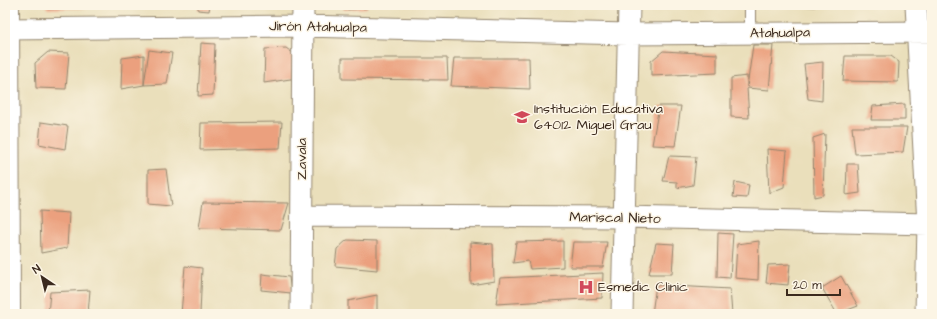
<svg xmlns="http://www.w3.org/2000/svg" width="937" height="319" font-family="'Architects Daughter',sans-serif">
  <rect width="100%" height="100%" fill="#fcf5e5"/>
  <filter id="ink" filterUnits="userSpaceOnUse"><feTurbulence type="fractalNoise" baseFrequency=".025" numOctaves="2"/><feDisplacementMap in="SourceGraphic" scale="8" xChannelSelector="R" yChannelSelector="G"/><feConvolveMatrix kernelMatrix="1 2 1 2 8 2 1 2 1" color-interpolation-filters="sRGB"/></filter>
  <filter id="wash" filterUnits="userSpaceOnUse"><feTurbulence type="fractalNoise" baseFrequency=".012" numOctaves="4" result="noise"/><feDisplacementMap in="SourceGraphic" scale="16" xChannelSelector="R" yChannelSelector="G"/><feGaussianBlur stdDeviation="0.9" result="paint"/><feColorMatrix in="noise" values="0 0 0 0 0 0 0 0 0 0 0 0 0 0 0 0 0 1.4 0 .05"/><feComposite in="paint" operator="in"/></filter>
  <g filter="url(#wash)">
    <rect width="100%" height="100%" fill="#eadfbb"/>
    <g id="blocks">
      <path fill="#eba07e" d="M45 5H90V8L48 9Z
        M198 5H210L209 11 198 10Z
        M341 5H367V8L344 10Z
        M796 5H815V7L796 6Z
        M201 43 215 44 213 95 198 96Z
        M753 45H773L769 90 747 88 749 118 731 117V78L747 76V87Z
        M286 48 293 53 297 78 264 83 265 49Z
        M149 50 172 53 167 84 144 85Z
        M663 51 717 54V73L651 76V61Z
        M48 52 69 53 66 89 36 88 35 63Z
        M144 55V85L121 89 122 58Z
        M845 56H891L899 62 898 82 843 81Z
        M342 58H447L448 80 342 79Z
        M454 58H529L530 89 451 86Z
        M823 62 822 101 808 99 804 64Z
        M905 104V120H871L873 106Z
        M659 106H681L675 146 652 145Z
        M41 122 68 126 65 149 39 144Z
        M282 122 280 148 200 150 201 123Z
        M852 127H907L903 152 855 154Z
        M825 134 823 195 814 197 813 138Z
        M767 149 787 151 784 187 769 193Z
        M669 156 696 157 693 185 677 188V182L663 181Z
        M847 164H858L860 193 846 195Z
        M166 169 171 206 148 204V170Z
        M735 182 749 185 747 198 733 197Z
        M203 202 289 203 281 230 199 228Z
        M40 211 69 213 67 248 41 253Z
        M718 233 733 234 730 278 717 277Z
        M347 240 377 241V270L335 266 337 249Z
        M563 241V267L530 269 528 261 513 263 516 242Z
        M759 241 758 280 735 278 737 244Z
        M470 242 493 244 494 281 471 285Z
        M573 242H607L603 267H570Z
        M656 243 674 244 672 274H649Z
        M790 264 788 285 766 283 768 265Z
        M185 266 202 268 200 314H181Z
        M603 273 602 298 496 304 500 278Z
        M262 274 289 277 291 293 261 290Z
        M841 276 858 306 837 314 822 288Z
        M656 285 730 289 732 314H652Z
        M90 290 88 314H48L50 292Z
        M377 295V314H348V301Z"/>
    </g>
  </g>
  <g filter="url(#ink)">
    <use href="#blocks" fill-opacity="0" stroke="#92846c" stroke-width="1"/>
    <g fill="none" stroke-linecap="round" stroke-linejoin="round">
      <defs>
        <path id="lane" d="M750 34V5"/>
        <path id="street" d="M916 5 928 224 926 314
          M5 29 303 26 628 34 932 32
          M302 216 624 217 928 224
          M301 314 303 5
          M622 314 629 5"/>
        <path id="secondary" d="M8 5 9 314"/>
      </defs>
      <use href="#lane" stroke="#92846c" stroke-width="12"/>
      <use href="#street" stroke="#92846c" stroke-width="23"/>
      <use href="#secondary" stroke="#92846c" stroke-width="24"/>
      <use href="#lane" stroke="#fff" stroke-width="10"/>
      <use href="#street" stroke="#fff" stroke-width="21"/>
      <use href="#secondary" stroke="#fff" stroke-width="22"/>
    </g>
  </g>
  <defs>
    <symbol id="school-bare" viewBox="-9 -9 18 18"><path d="M0-5L7-2L0 1L-7-2ZM-4 1L0 2.5L4 1V4Q0 6-4 4Z" fill="#d1495b" stroke="#fcf5e5" stroke-width="2.5" paint-order="stroke"/></symbol>
    <symbol id="hospital-bare" viewBox="-9 -9 18 18"><path d="M-5-5h3v3.5h4V-5h3V5h-3V1.5h-4V5h-3Z" fill="#d1495b" stroke="#fcf5e5" stroke-width="2.5" paint-order="stroke"/></symbol>
  </defs>
  <g fill-rule="evenodd">
    <use href="#school-bare" x="511" y="106" width="22" height="22"/>
    <use href="#hospital-bare" x="575" y="276" width="22" height="22"/>
  </g>
  <g text-anchor="middle" dominant-baseline="central" stroke-width="3" stroke-linejoin="round" paint-order="stroke">
    <g font-size="14" fill="#3b2a1e" stroke="#fcf5e5">
      <text transform="translate(318 27) rotate(1)">Jirón Atahualpa</text>
      <text transform="translate(780 33) rotate(-1)">Atahualpa</text>
      <text transform="translate(302 159) rotate(-90)">Zavala</text>
      <text transform="translate(615 218) rotate(1)">Mariscal Nieto</text>
    </g>
    <g font-size="14" fill="#3b2a1e" stroke="#fcf5e5" text-anchor="start">
      <text x="534" y="109">Institución Educativa<tspan x="534" dy="16">64012 Miguel Grau</tspan></text>
      <text x="598" y="287">Esmedic Clinic</text>
    </g>
  </g>
  <rect width="937" height="319" fill="none" stroke="#fcf5e5" stroke-width="20"/>
  <g transform="translate(42 277) rotate(325)" stroke="#fcf5e5" stroke-width="3" paint-order="stroke">
  <path d="M0-3L7 15L0 10L-7 15Z" fill="#3b2a1e"/>
  <text y="-6" font-size="11" font-weight="bold" text-anchor="middle" fill="#3b2a1e">N</text>
  </g>
  <path d="M787 289v6h53v-6" fill="none" stroke="#3b2a1e" stroke-width="2"/>
  <text x="793" y="289" font-size="12" fill="#3b2a1e" stroke="#fcf5e5" stroke-width="3" paint-order="stroke">20 m</text>
</svg>
